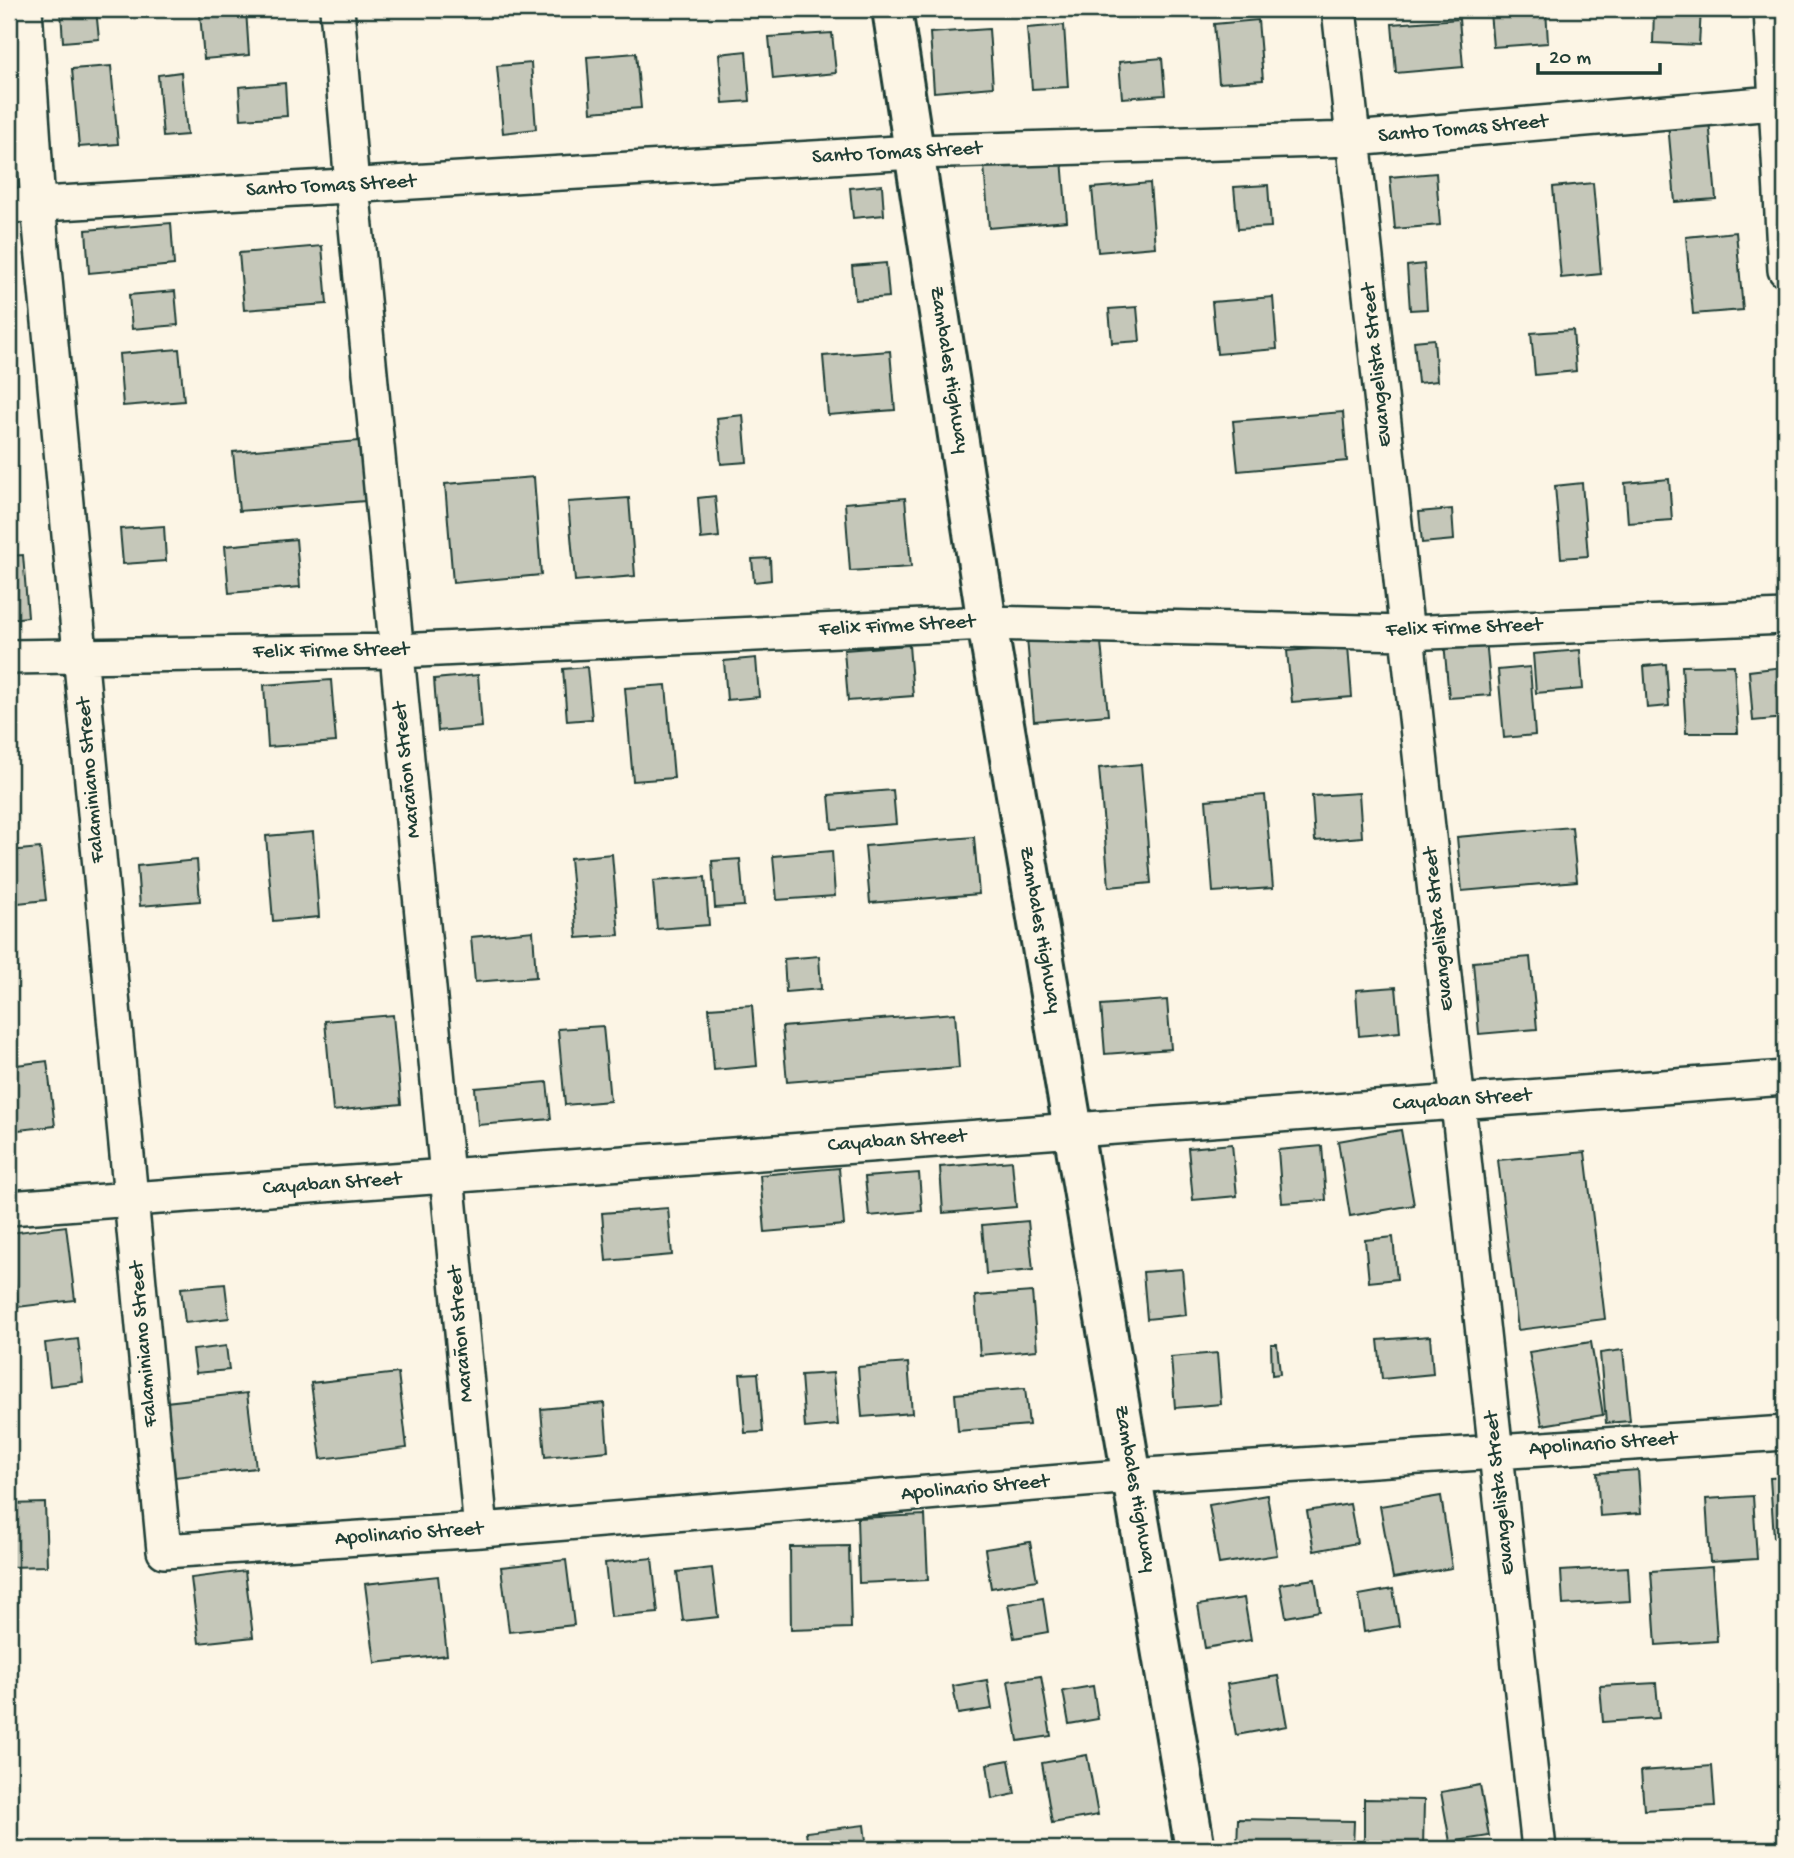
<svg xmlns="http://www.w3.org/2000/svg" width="1794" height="1858" font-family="'Gochi Hand',sans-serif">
  <rect width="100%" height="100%" fill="#fcf5e5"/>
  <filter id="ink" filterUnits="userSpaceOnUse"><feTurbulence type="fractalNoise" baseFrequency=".0143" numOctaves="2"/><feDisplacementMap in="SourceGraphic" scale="14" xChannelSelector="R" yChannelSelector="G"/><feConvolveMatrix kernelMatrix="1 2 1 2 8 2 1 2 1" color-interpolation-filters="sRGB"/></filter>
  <g filter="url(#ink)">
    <path fill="#c5c7b9" stroke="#1f3d34" stroke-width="2" d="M96 9 99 39 63 42 61 11Z
      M505 9H557L558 13 506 17Z
      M1122 9H1157L1158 11 1123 14Z
      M1206 9H1279V10L1207 16Z
      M1532 9H1546L1548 43 1493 47 1490 12Z
      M1654 9H1701L1699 45 1653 43Z
      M246 10 249 55 204 59 200 14Z
      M1459 19 1463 67 1396 73 1392 24Z
      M1258 20 1263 80 1219 83 1214 24Z
      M1064 25 1068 87 1032 89 1027 28Z
      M989 29 993 87 934 92 930 33Z
      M832 33 836 73 773 79 769 37Z
      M746 51 750 101 723 103 719 54Z
      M636 53 641 108 591 112 587 57Z
      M1162 58 1165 95 1122 98 1119 62Z
      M531 63 536 129 503 133 497 66Z
      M111 66 118 144 79 147 72 69Z
      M181 72 187 135 163 137 158 75Z
      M285 83 287 116 241 119 239 87Z
      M1709 120 1716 199 1675 202 1668 124Z
      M1062 159 1067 221 989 228 984 165Z
      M1436 173 1440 225 1395 229 1390 177Z
      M1150 183 1155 247 1098 252 1092 188Z
      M1593 183 1601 274 1561 278 1553 187Z
      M882 185 884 215 853 218 850 188Z
      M1268 185 1271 227 1238 229 1234 187Z
      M171 223 174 265 89 273 86 230Z
      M1736 232 1743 310 1693 314 1686 237Z
      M322 246 327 304 244 310 239 253Z
      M886 263 889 297 855 300 852 266Z
      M1424 264 1427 309 1410 310 1407 266Z
      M175 291 178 325 132 329 129 295Z
      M1273 297 1277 349 1217 354 1212 302Z
      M1137 307 1140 341 1112 343 1109 309Z
      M1573 330 1576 371 1535 375 1531 333Z
      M1434 339 1437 381 1418 383 1414 341Z
      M179 349 184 401 123 406 119 354Z
      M890 351 895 410 828 415 823 356Z
      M1343 412 1347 461 1238 471 1233 421Z
      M743 415 747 462 721 464 717 418Z
      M359 441 365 501 239 511 233 452Z
      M534 477 541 575 453 583 445 484Z
      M1669 479 1672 520 1628 523 1625 483Z
      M1582 483 1588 556 1561 558 1555 486Z
      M715 496 719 537 701 539 698 498Z
      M629 498 635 576 575 581 568 502Z
      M905 498 911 567 850 571 845 503Z
      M1452 509 1454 540 1422 543 1419 512Z
      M164 526 166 561 123 564 120 529Z
      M296 539 300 587 229 593 225 546Z
      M23 555 28 617 9 619V556Z
      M770 558 771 580 754 582 752 559Z
      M1100 632 1108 715 1034 721 1027 638Z
      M1486 639 1491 695 1449 698 1444 642Z
      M909 645 913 696 848 701 844 650Z
      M1348 646 1352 697 1292 702 1287 651Z
      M1580 650 1583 689 1536 693 1533 654Z
      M756 658 759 697 727 700 724 661Z
      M1666 664 1669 706 1647 708 1644 666Z
      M1734 665 1738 733H1686L1682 666Z
      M587 667 592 719 567 721 563 669Z
      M1530 667 1535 735 1504 738 1498 670Z
      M1783 667 1785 718 1753 721 1749 671Z
      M478 675 482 727 438 731 434 679Z
      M331 680 336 742 268 747 264 685Z
      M666 685 674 778 633 781 625 688Z
      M1141 764 1151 883 1109 887 1099 768Z
      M893 790 896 824 832 829 829 795Z
      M1359 793 1362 837 1315 841 1312 796Z
      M1265 795 1273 888 1213 892 1206 800Z
      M1572 827 1577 881 1462 891 1457 837Z
      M313 832 319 917 273 921 266 836Z
      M974 837 979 894 870 903 865 846Z
      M40 848 46 900 9 904V851Z
      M832 851 835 896 777 900 773 856Z
      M612 854 619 935 577 938 570 858Z
      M740 859 744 906 715 908 712 861Z
      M197 860 200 901 140 906 137 866Z
      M705 877 709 925 657 929 653 881Z
      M533 931 536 977 475 982 471 937Z
      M819 956 821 989 786 992 784 959Z
      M1530 957 1537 1029 1479 1034 1473 962Z
      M1396 987 1400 1032 1359 1036 1356 990Z
      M1167 1000 1171 1049 1105 1054 1101 1005Z
      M752 1005 757 1066 714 1070 709 1008Z
      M955 1013 959 1068 787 1082 782 1027Z
      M393 1015 401 1104 333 1111 325 1021Z
      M603 1026 610 1101 565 1105 558 1029Z
      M47 1061 55 1126 9 1131V1066Z
      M547 1082 551 1119 478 1125 475 1088Z
      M1401 1130 1414 1205 1350 1216 1338 1141Z
      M1232 1144 1237 1196 1193 1200 1188 1148Z
      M1322 1146 1326 1200 1282 1203 1278 1150Z
      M1585 1152 1605 1319 1518 1330 1498 1160Z
      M1012 1161 1016 1207 943 1213 940 1167Z
      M839 1168 844 1225 765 1232 760 1175Z
      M919 1173 922 1211 869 1216 865 1177Z
      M668 1208 672 1255 606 1261 602 1213Z
      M1028 1221 1033 1270 986 1274 982 1225Z
      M66 1226 75 1300 18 1307 9 1233Z
      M1393 1237 1397 1279 1369 1282 1365 1240Z
      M1182 1269 1186 1315 1147 1319 1143 1272Z
      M225 1284 229 1318 185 1323 181 1288Z
      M1032 1292 1037 1350 980 1355 975 1296Z
      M1430 1336 1433 1374 1382 1379 1378 1340Z
      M78 1339 83 1382 50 1386 45 1343Z
      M1591 1342 1603 1415 1542 1425 1529 1352Z
      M1271 1344H1277L1280 1374 1272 1375Z
      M226 1346 229 1370 196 1373 193 1350Z
      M1623 1350 1630 1421 1606 1423 1600 1353Z
      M1217 1353 1221 1404 1175 1408 1171 1357Z
      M908 1363 912 1413 862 1417 858 1367Z
      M398 1373 407 1448 321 1459 311 1383Z
      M758 1373 763 1432 745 1433 740 1374Z
      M833 1373 838 1425 805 1428 801 1375Z
      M1025 1388 1029 1425 958 1431 955 1394Z
      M247 1393 256 1468 175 1477 166 1402Z
      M604 1403 608 1451 545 1457 541 1409Z
      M1638 1470 1641 1513 1600 1516 1597 1473Z
      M1785 1477V1538H1774L1770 1478Z
      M1267 1495 1277 1555 1219 1564 1209 1505Z
      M1441 1496 1452 1568 1393 1578 1380 1506Z
      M1753 1496 1757 1559 1710 1562 1706 1499Z
      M45 1503 47 1566 9 1567V1504Z
      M1350 1504 1357 1543 1314 1551 1307 1511Z
      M925 1515 928 1580 859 1583 857 1518Z
      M1030 1542 1037 1580 991 1588 985 1549Z
      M849 1546 851 1628 791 1630 790 1547Z
      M652 1558 658 1613 611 1617 605 1563Z
      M566 1560 574 1625 509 1632 501 1567Z
      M1628 1567 1630 1601 1563 1605 1561 1571Z
      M1712 1567 1717 1641 1656 1645 1651 1571Z
      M712 1568 718 1617 683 1621 677 1572Z
      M245 1571 253 1637 199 1643 191 1578Z
      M438 1576 447 1655 375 1663 365 1584Z
      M1315 1579 1320 1611 1286 1617 1280 1584Z
      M1393 1589 1399 1626 1364 1632 1359 1595Z
      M1043 1598 1048 1632 1014 1638 1008 1604Z
      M1244 1598 1251 1640 1205 1648 1198 1605Z
      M1041 1676 1051 1736 1018 1741 1008 1681Z
      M1278 1676 1287 1726 1236 1735 1227 1684Z
      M987 1680 992 1709 958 1714 953 1686Z
      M1656 1683 1659 1718 1603 1722 1600 1686Z
      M1093 1686 1098 1719 1069 1724 1063 1691Z
      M1087 1755 1098 1815 1052 1823 1042 1763Z
      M1009 1760 1015 1794 992 1799 987 1764Z
      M1712 1766 1715 1806 1644 1810 1641 1771Z
      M1480 1785 1489 1836 1450 1842 1441 1792Z
      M1364 1799 1424 1800 1423 1849H1364Z
      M1238 1819 1354 1821 1353 1849H1237Z
      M864 1825 867 1849H808L806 1832Z"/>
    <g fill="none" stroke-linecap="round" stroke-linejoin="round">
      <defs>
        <path id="minor" d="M25 9 38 204 164 1551 481 1530 1132 1476 1785 1433
          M337 9 352 185 481 1530
          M1339 9 1539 1849
          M1771 9 1785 270
          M9 206 914 152 1353 139 1785 102
          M9 657 397 651 987 623 1406 633 1785 617
          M9 1208 1785 1078"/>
        <path id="primary" d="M892 9 987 623 1195 1849"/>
      </defs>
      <use href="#minor" stroke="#1f3d34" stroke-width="38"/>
      <use href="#primary" stroke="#1f3d34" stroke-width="44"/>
      <use href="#minor" stroke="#fcf5e5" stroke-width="33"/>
      <use href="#primary" stroke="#fcf5e5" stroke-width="38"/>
    </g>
  </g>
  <g text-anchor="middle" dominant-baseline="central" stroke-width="7" stroke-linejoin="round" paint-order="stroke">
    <g font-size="21" fill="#1f3d34" stroke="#fcf5e5">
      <text transform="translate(1463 130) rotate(-5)">Santo Tomas Street</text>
      <text transform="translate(897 154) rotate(-3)">Santo Tomas Street</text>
      <text transform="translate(331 187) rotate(-3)">Santo Tomas Street</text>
      <text transform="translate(1378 365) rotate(-96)">Evangelista Street</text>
      <text transform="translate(948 370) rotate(81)">Zambales Highway</text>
      <text transform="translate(897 627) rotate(-3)">Felix Firme Street</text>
      <text transform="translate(1464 629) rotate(-2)">Felix Firme Street</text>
      <text transform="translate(331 652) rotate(-1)">Felix Firme Street</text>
      <text transform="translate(408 770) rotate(-96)">Marañon Street</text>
      <text transform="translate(92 780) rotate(-95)">Falaminiano Street</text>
      <text transform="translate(1440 929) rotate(-96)">Evangelista Street</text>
      <text transform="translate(1039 930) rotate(80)">Zambales Highway</text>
      <text transform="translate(1462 1101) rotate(-4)">Cayaban Street</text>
      <text transform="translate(897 1142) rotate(-4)">Cayaban Street</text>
      <text transform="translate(332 1185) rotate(-4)">Cayaban Street</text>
      <text transform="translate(462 1334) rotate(-95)">Marañon Street</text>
      <text transform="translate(145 1344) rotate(-95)">Falaminiano Street</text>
      <text transform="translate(1603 1445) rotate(-4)">Apolinario Street</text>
      <text transform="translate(975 1489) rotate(-5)">Apolinario Street</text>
      <text transform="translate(1134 1489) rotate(80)">Zambales Highway</text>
      <text transform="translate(1501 1493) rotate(-96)">Evangelista Street</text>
      <text transform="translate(409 1535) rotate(-4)">Apolinario Street</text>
    </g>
  </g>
  <rect width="1794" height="1858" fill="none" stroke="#fcf5e5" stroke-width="35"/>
  <rect x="18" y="18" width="1759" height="1823" fill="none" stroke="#1f3d34" stroke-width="2.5" filter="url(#ink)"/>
  <path d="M1538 63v10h122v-10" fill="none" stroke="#1f3d34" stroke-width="3.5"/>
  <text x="1549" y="63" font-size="21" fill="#1f3d34" stroke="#fcf5e5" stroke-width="5" paint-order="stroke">20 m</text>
</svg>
